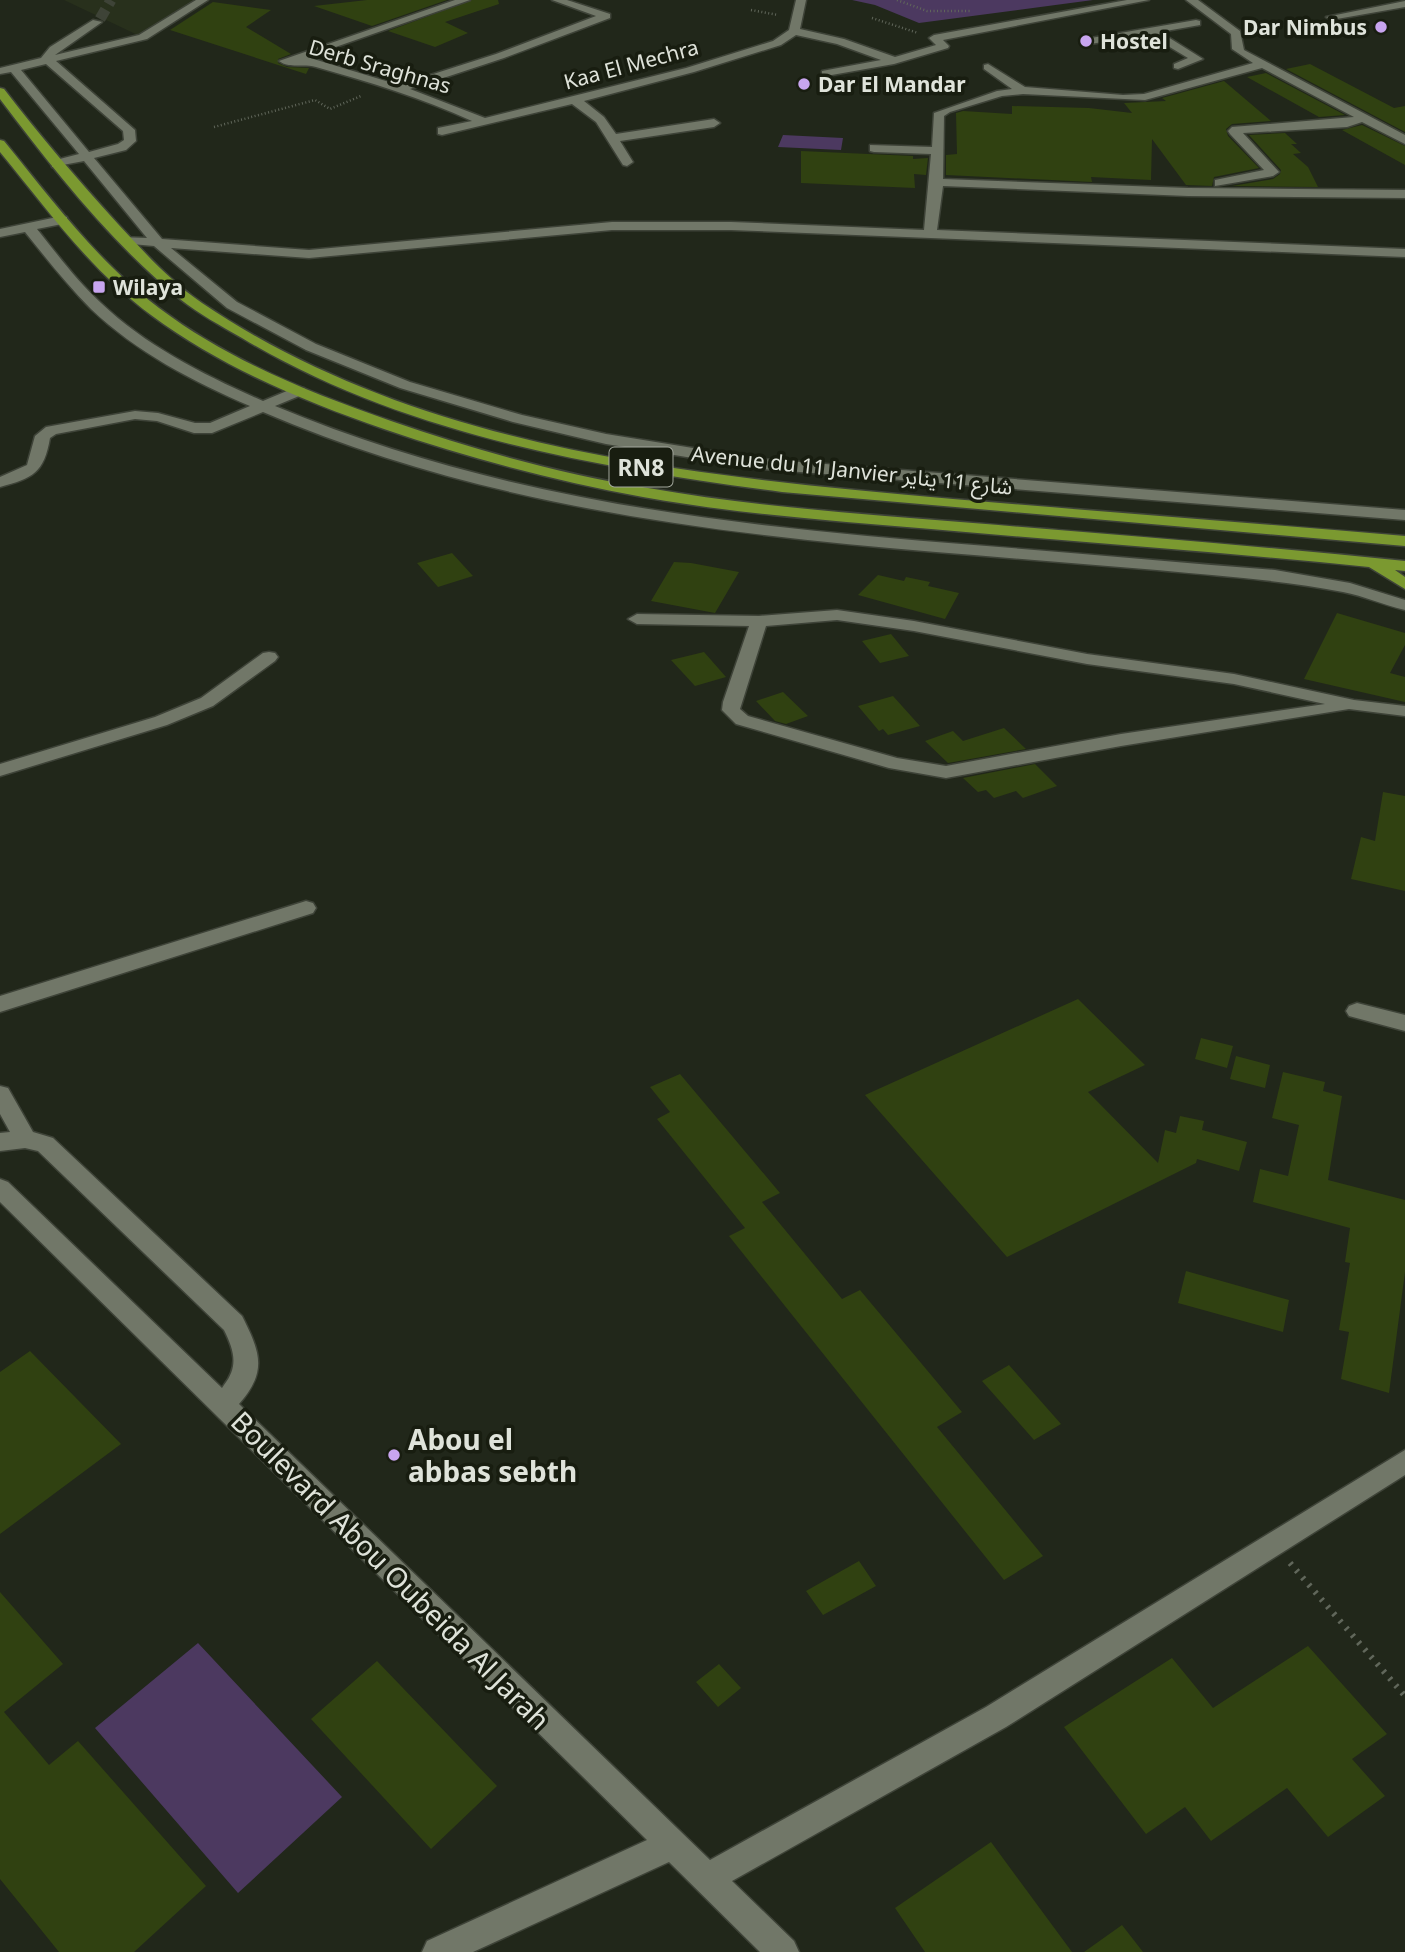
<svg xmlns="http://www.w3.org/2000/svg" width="1405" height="1952" font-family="'Noto Sans','Noto Sans Arabic',sans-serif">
  <rect width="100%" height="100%" fill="#21271a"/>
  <path fill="#28301c" d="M64 0H198L146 39Z"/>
  <path fill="#4c3960" d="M852 0H1093L919 23 875 5Z
    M783 135 843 138 841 150 778 147Z
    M198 1643 342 1797 238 1893 95 1728Z"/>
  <path fill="#304111" d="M367 0H447L372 26 314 6Z
    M472 0H498L499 4 445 22 468 33 435 47 388 31Z
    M213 2 271 10 246 27 291 54 278 59V63L287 67 309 68 306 74 170 30Z
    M1310 64 1394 108 1405 106V132L1286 69Z
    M1266 73 1345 115 1319 117 1247 77Z
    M1224 81 1271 121 1232 124 1226 129 1228 136 1259 168 1214 177 1212 186 1186 185 1152 139 1151 180 1091 177 1092 182 946 175V155L957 154 956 113 963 111 1012 114V106L1089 108 1132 113 1124 103 1166 101 1162 98Z
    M1362 125 1405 146V165L1342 130Z
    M1285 133 1297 144H1291L1301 153 1293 154 1308 167 1318 187 1232 186 1273 179 1280 174 1281 170 1249 135Z
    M801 151 913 156V159L928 158 926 175 914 174 915 188 801 183Z
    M452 553 473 576 438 587 417 563Z
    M674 562 691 563 739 572 715 613 651 601Z
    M878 575 904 581 906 577 930 582 928 586 959 593 945 619 858 595Z
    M1337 613 1405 633V645L1390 673 1405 677V702L1304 679Z
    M891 634 909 656 880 663 862 641Z
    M704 652 726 677 695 686 671 660Z
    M783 692 808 716 786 724 775 721 756 701Z
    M893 696 920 726 888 735 883 729 879 731 858 706Z
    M1004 728 1026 749 948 763 925 741 953 731 963 741Z
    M1035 764 1057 786 1023 798 1016 791 994 798 986 790 978 792 963 778Z
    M1383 792 1405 796V891L1351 879 1361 837 1375 841Z
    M1078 999 1145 1065 1088 1092 1158 1163 1165 1130 1176 1133 1180 1116 1204 1121 1202 1130 1247 1142 1239 1171 1197 1159 1196 1163 1007 1257 865 1095Z
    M1201 1038 1233 1046 1227 1068 1195 1059Z
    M1236 1056 1270 1065 1265 1088 1230 1079Z
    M1283 1072 1325 1082 1323 1091 1342 1096 1328 1180 1405 1200V1272L1389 1393 1341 1379 1349 1332 1339 1330 1350 1263 1345 1262 1350 1228 1253 1202 1260 1169 1288 1176 1299 1125 1272 1118Z
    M680 1074 780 1193 762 1202 842 1299 860 1290 962 1412 937 1427 1043 1556 1004 1580 729 1236 745 1228 657 1119 670 1112 650 1087Z
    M1186 1271 1289 1300 1283 1332 1178 1303Z
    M30 1351 121 1444 0 1534V1372Z
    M1009 1365 1061 1424 1034 1440 982 1381Z
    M859 1561 876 1586 823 1615 806 1591Z
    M0 1592 63 1664 4 1712 49 1765 78 1741 206 1886 134 1952H59L0 1879Z
    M1308 1646 1387 1734 1352 1759 1385 1796 1328 1837 1287 1788 1211 1841 1185 1807 1146 1834 1064 1727 1172 1658 1213 1708Z
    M377 1661 497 1786 431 1849 311 1719Z
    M719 1664 741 1688 718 1707 696 1682Z
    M991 1842 1072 1952H925L895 1908Z
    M1122 1925 1143 1952H1084Z"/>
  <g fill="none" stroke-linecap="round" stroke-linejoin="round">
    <path stroke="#3e4337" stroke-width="11" stroke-dasharray="11 6" stroke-linecap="butt" d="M100 19 111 0"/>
    <defs>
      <path id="minor" d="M196 0H208L147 39 56 61 135 130 136 141 126 150 94 158 162 239 309 250 612 222H731L924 230 931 154 874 152 870 151V145L932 147 934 113 997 91 1012 89 984 69V65L988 64 1025 87 1123 95 1144 94 1253 63 1232 49 1231 34 1186 0H1198L1240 31 1244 50 1405 135V144L1362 122 1347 127 1243 133 1279 172 1273 176 1215 186V180L1264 170 1230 134 1228 131 1232 127 1354 117 1262 68 1145 100 1023 94 1002 96 950 112 944 116 943 179 1188 188 1405 190V198L1188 196 943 186 937 230 1405 249V257L731 230H612L309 258 171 248 237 302 316 344 410 382 522 415 606 434 761 459 1405 510V520L761 469 606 444 513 422 400 388 306 350 227 308 154 246 120 243V237L147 238 84 161 52 167V161L79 154 11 72 0 74V68L41 58 50 47 93 20 102 22 55 55 139 35ZM46 64 123 131 124 140 118 144 89 152 21 70Z
        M455 0H470L307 57 399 85 496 54 596 16 552 0H567L610 14V18L504 58 410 89 485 118 686 68 773 41 789 30 796 0H806L800 29 844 39 895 57 936 45 929 38 934 35 1127 0H1149L943 40 949 46 948 48 894 64 826 76 822 75V71L881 60 837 44 796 35 781 45 694 72 584 101 604 117 616 134 714 119 720 123 714 127 620 141 633 162 627 166 623 165 596 122 572 104 442 135 438 134V128L472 121C422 98 369 82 316 67 303 63 290 69 279 61Z
        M1405 1V7L1331 20 1326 17Z
        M1196 20 1200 21V25L1160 32 1203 59 1178 69 1174 68V64L1188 58 1148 34 1085 45 1080 42 1085 39Z
        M62 216 67 217V223L37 229C57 254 77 281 101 303 146 346 206 376 263 401L294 388H304L306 391 304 394 275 406C502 501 732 526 974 545 1074 553 1175 562 1275 570L1350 583 1405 600V610C1384 605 1364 596 1343 592 1282 580 1220 576 1157 570 1083 564 1010 558 936 552 706 533 477 504 263 412L212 433H194L157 421 135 419 56 434 50 438C44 473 33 478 0 487V477L27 465 35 436 46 427 135 411 158 413 195 423H210L250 406C194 382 136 352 91 309 67 285 46 258 25 232L0 237V229Z
        M837 610 914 621 1087 654 1234 674 1354 700 1405 706V716L1349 709 1121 746 946 778 889 768 736 724 722 710 723 702 749 626 637 624 628 619 637 614 759 616ZM837 620 914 631 1087 664 1234 684 1325 704 1121 734 946 766 897 758 748 716 740 709 766 626Z
        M269 652 275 653 278 657 275 661 213 706 167 725 0 776V764L155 717 201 698 263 653Z
        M306 901 313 903 316 908 313 913 0 1012V996Z
        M1357 1003 1405 1015V1031L1349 1016 1346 1011 1349 1006Z
        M0 1086 8 1088 33 1132 53 1138 242 1316C260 1352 268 1371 239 1404L710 1860 986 1707 1405 1450V1475L1006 1727 732 1881 794 1941 799 1952H760L669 1862 473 1952H422L427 1941 647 1840 0 1202V1179L8 1182 222 1388 224 1385C239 1366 234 1350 224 1330L38 1151 25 1148 0 1151V1133L10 1132 0 1114Z"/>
      <path id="major" d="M0 88 4 89C40 136 78 180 118 224 144 252 170 281 202 303 421 451 697 476 953 499 1103 512 1254 523 1405 536V546L782 492C597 467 405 436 242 338 221 326 199 314 180 299 112 244 52 168 0 99Z
        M0 140 4 141C52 200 98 262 159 308 228 360 310 393 391 421 475 450 560 474 648 488 756 507 864 514 973 523 1117 535 1261 546 1405 561V571L1395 570 1405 577V589L1369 567C1223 552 1077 542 931 529 835 521 738 514 643 497 555 481 469 458 384 429 303 401 221 367 151 315 91 271 47 209 0 152Z"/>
    </defs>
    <use href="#minor" stroke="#3e4338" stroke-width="3"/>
    <use href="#major" stroke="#3e4338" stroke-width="3"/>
    <path stroke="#61675b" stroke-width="2.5" stroke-dasharray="1 2.5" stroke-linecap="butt" d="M897 0 927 11H971
      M751 10 778 15
      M872 18 918 33
      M214 127 315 100 330 109 361 96"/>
    <path stroke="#61675b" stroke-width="6" stroke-dasharray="2.5 7" stroke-linecap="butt" d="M1290 1563 1405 1696"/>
    <use href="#minor" fill="#717768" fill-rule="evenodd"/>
    <use href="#major" fill="#7b9930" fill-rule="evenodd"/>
  </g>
  <g fill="#c8a5ef" stroke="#181d10" stroke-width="2.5">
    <circle cx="1381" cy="27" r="7"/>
    <circle cx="1086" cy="41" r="7"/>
    <circle cx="804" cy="84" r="7"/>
    <rect x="92" y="280" width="14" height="14" rx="3.5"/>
    <circle cx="394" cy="1455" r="7"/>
  </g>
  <g text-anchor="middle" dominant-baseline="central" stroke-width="7" stroke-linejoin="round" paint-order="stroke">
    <g font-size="21" font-weight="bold" fill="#dfe3da" stroke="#181d10" text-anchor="start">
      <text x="1367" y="27" text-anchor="end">Dar Nimbus</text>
      <text x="1100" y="41">Hostel</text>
      <text x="818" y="84">Dar El Mandar</text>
      <text x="113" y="287">Wilaya</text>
    </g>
    <g font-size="21" fill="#dfe3da" stroke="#181d10">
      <text transform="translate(631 64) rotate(-15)">Kaa El Mechra</text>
      <text transform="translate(380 66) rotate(16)">Derb Sraghnas</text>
      <text transform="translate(852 470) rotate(6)">Avenue du 11 Janvier شارع 11 يناير</text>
    </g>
    <rect fill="#181d10" stroke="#a3a89d" stroke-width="2" x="609.5" y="447.5" width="63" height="39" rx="5"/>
    <g font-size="23" font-weight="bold" fill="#dfe3da">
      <text x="641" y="467">RN8</text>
    </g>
    <g font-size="28" font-weight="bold" fill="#dfe3da" stroke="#181d10" text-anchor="start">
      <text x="408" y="1439">Abou el<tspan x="408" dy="32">abbas sebth</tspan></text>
    </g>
    <g font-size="28" fill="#dfe3da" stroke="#181d10">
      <text transform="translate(391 1570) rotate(45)">Boulevard Abou Oubeida Al Jarah</text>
    </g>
  </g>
</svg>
